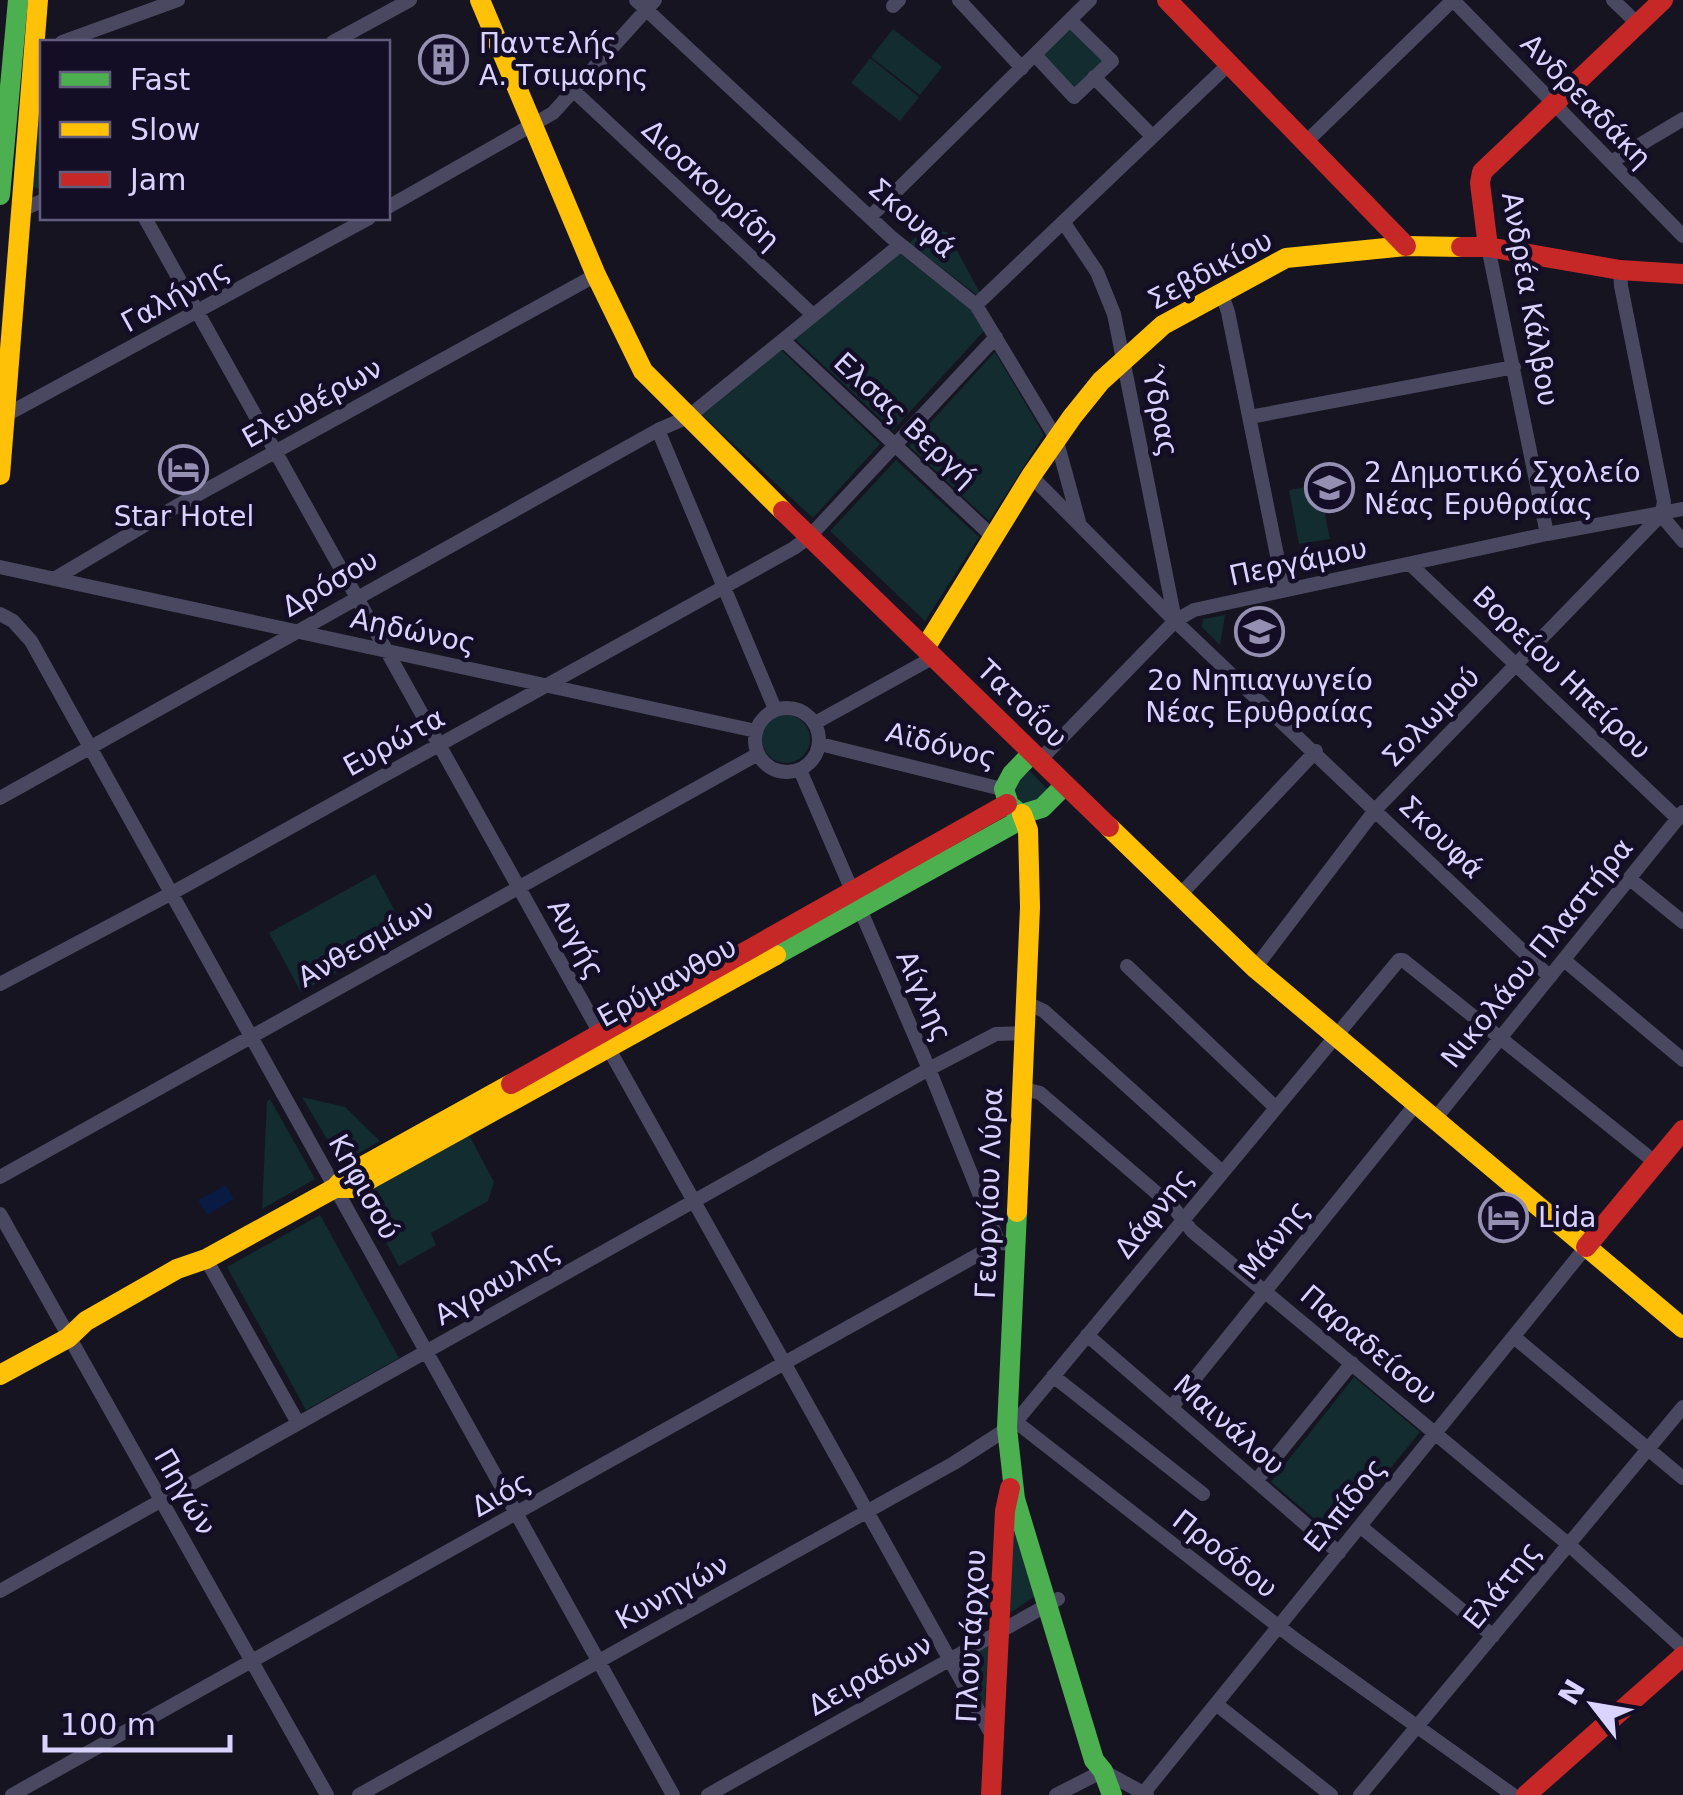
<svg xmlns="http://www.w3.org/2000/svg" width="1683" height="1795" font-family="'DejaVu Sans',sans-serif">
  <rect width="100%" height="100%" fill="#161420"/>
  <path fill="#122c2f" d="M1071 27 1106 61 1075 92 1041 57Z
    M893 29 942 67 920 95 871 57Z
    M870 58 919 97 900 121 851 83Z
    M42 68V187L38 189 33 187Z
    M926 229 947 232 980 293 977 295 909 243Z
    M900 254 971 309 984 331 893 430 794 338Z
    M781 350 880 444 813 518 701 414Z
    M995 352 1044 435 989 521 909 446Z
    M896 460 979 537 925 621 830 531Z
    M1319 485 1330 539 1299 544 1289 490Z
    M1225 615 1220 645 1202 627 1203 619Z
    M762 739a24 24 0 1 1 48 0a24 24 0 1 1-48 0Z
    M1030 771 1047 789C1038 798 1030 809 1017 800 1011 785 1019 781 1030 771Z
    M375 874 407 933 301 992 269 933Z
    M302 1097 345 1107 380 1141 341 1163Z
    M270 1099 315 1179 262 1209 267 1101Z
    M469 1135 494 1182 488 1201 431 1233 436 1245 399 1266 360 1195Z
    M320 1215 399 1358 306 1410 227 1267Z
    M1354 1377 1420 1432 1335 1536 1271 1482Z
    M1014 1526 1035 1596 1010 1613Z
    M989 1642 984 1712 952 1660Z"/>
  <path fill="#091a43" d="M226 1185 234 1199 207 1215 198 1200Z"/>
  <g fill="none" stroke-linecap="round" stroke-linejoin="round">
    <path stroke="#4a4861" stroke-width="14" d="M636 0 891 237 976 305 1056 438 1079 522
      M959 0 1022 68
      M1453 0 1683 236
      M1613 0 1638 24
      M893 6 899 0
      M62 42 178 0
      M333 42 410 0
      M1035 55 1074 97 1112 61 1070 20
      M1094 77 1152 136
      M574 91 813 315
      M1306 142 1453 0
      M1611 162 1683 119
      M388 207 553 113 655 0
      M19 211 42 201
      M870 217 1090 0
      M145 218 993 1737
      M1064 223 1097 272 1114 314 1175 620
      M1488 247 1547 534
      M1620 270 1621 286 1664 502 1661 515
      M1221 292 1228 312 1284 590
      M976 305 1229 64
      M783 340 993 537
      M4 416 369 218
      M1250 417 1514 367
      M658 430 775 709
      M1031 476 1175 621 1550 977
      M1661 515 1683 541
      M1410 564 1678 819
      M0 567 756 731
      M54 579 177 506 596 275
      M0 614 13 621 31 641 673 1795
      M755 740a32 32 0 1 1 64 0a32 32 0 1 1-64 0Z
      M815 723 934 657
      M820 744 1002 789
      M1040 760 1175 621 1194 610 1547 534 1683 509
      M800 770 929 1069 999 1243
      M0 798 658 430 688 417 900 245
      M1630 879 1683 922
      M1179 896 1316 751
      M1564 960 1683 1060
      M1127 966 1275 1107
      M1255 968 1376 809 1660 516
      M0 984 172 893 794 548 809 537 996 337
      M1025 1002 1044 1011 1221 1171
      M1021 1088 1040 1093 1173 1207 1192 1231 1568 1544 1683 1648
      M1434 1120 1683 812
      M0 1177 758 754
      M0 1214 327 1795
      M206 1259 298 1423
      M1087 1335 1339 1553
      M1514 1337 1683 1478
      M1053 1376 1203 1494
      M1171 1408 1416 1104
      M1016 1422 1296 1640 1513 1795
      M1256 1481 1352 1363
      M1360 1526 1493 1636
      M0 1591 929 1069 996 1034 1023 1033
      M1216 1704 1331 1795
      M12 1795 999 1243 1015 1244
      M359 1795 954 1463 1013 1425 1399 960H1403L1656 1163
      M708 1795 1058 1599
      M1056 1795 1103 1771 1147 1795
      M1142 1795 1586 1247
      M1360 1795 1683 1407"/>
    <path stroke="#4caf50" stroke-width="20" d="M0 195 18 0
      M1018 812 1009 805 1004 789 1012 774 1032 753
      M776 955 1013 824 1022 814 1042 808 1065 785
      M1017 1212 1007 1428 1015 1499 1094 1760 1103 1771 1112 1795"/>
    <path stroke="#ffc107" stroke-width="20" d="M480 0 596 275 643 371 783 511
      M0 475 38 0
      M925 648 1031 476 1072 417 1101 381 1163 325 1286 258 1406 246 1461 247
      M1109 827 1255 968 1683 1328
      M335 1188H354L776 955
      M1017 1212 1030 907 1028 830 1022 814
      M0 1375 68 1338 86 1321 177 1269 206 1259 335 1188 347 1175 511 1084"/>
    <path stroke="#c62828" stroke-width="20" d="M1167 0 1406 246
      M1461 247H1488L1620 270 1683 274
      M1488 247 1480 183 1482 172 1663 0
      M783 511 1109 827
      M511 1084 1007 804
      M1586 1247 1683 1130
      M991 1795 1005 1511 1010 1488
      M1526 1795 1683 1656"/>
  </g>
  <defs>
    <symbol id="building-ring" viewBox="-11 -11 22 22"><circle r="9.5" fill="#130e26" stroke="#9590b1" stroke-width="1.5"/><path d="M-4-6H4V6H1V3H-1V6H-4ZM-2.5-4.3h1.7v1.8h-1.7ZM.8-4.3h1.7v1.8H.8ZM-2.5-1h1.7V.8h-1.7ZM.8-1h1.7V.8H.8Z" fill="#9590b1"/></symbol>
    <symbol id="hotel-ring" viewBox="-11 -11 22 22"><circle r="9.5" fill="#130e26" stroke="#9590b1" stroke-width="1.5"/><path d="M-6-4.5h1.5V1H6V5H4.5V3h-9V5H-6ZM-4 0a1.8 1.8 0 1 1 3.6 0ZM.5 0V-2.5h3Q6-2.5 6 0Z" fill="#9590b1"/></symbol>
    <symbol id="school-ring" viewBox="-11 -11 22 22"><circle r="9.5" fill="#130e26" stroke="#9590b1" stroke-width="1.5"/><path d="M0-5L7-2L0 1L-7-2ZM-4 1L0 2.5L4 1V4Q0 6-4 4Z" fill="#9590b1"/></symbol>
  </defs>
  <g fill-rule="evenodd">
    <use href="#building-ring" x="416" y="32" width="55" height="55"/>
    <use href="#hotel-ring" x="156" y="442" width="55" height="55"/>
    <use href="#school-ring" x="1302" y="460" width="55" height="55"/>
    <use href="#school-ring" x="1232" y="604" width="55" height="55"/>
    <use href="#hotel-ring" x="1476" y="1190" width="55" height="55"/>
  </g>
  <g text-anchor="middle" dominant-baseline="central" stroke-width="9" stroke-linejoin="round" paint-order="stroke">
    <g font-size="28" fill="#dad3ff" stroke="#130e26" text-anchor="start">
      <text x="479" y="43">Παντελής<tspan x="479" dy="32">Α. Τσιμαρης</tspan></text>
      <text x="1364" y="472">2 Δημοτικό Σχολείο<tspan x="1364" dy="32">Νέας Ερυθραίας</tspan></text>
      <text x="184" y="516" text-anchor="middle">Star Hotel</text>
      <text x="1260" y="680" text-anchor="middle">2ο Νηπιαγωγείο<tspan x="1260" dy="32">Νέας Ερυθραίας</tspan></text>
      <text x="1538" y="1217">Lida</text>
    </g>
    <g font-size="28" fill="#dad3ff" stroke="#130e26">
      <text transform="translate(1586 101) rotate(46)">Ανδρεαδάκη</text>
      <text transform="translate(711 185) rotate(43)">Διοσκουρίδη</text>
      <text transform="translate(912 218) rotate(41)">Σκουφά</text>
      <text transform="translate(1210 270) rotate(-28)">Σεβδικίου</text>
      <text transform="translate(175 296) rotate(-29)">Γαλήνης</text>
      <text transform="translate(1530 299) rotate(80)">Ανδρέα Κάλβου</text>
      <text transform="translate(312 403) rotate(-29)">Ελευθέρων</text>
      <text transform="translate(1160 411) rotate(79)">Ύδρας</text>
      <text transform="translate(905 420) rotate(43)">Ελσας Βεργή</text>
      <text transform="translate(1298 562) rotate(-12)">Περγάμου</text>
      <text transform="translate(330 583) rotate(-30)">Δρόσου</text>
      <text transform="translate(413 631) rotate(12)">Αηδώνος</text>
      <text transform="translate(1562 673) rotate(44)">Βορείου Ηπείρου</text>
      <text transform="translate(1022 704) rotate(44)">Τατοΐου</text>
      <text transform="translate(1431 717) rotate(-46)">Σολωμού</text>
      <text transform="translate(394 742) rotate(-29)">Ευρώτα</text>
      <text transform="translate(941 745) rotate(14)">Αϊδόνος</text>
      <text transform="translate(1441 837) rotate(44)">Σκουφά</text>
      <text transform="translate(576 939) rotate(61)">Αυγής</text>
      <text transform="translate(366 943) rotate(-29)">Ανθεσμίων</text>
      <text transform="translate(1537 953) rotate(-51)">Νικολάου Πλαστήρα</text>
      <text transform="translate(667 982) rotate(-29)">Ερύμανθου</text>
      <text transform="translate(924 996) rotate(66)">Αίγλης</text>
      <text transform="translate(364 1187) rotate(61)">Κηφισού</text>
      <text transform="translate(989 1193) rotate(-88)">Γεωργίου Λύρα</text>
      <text transform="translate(1154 1213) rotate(-51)">Δάφνης</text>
      <text transform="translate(1274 1240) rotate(-51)">Μάνης</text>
      <text transform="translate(497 1283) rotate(-30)">Αγραυλης</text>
      <text transform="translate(1369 1345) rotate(40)">Παραδείσου</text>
      <text transform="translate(1229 1425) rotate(41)">Μαινάλου</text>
      <text transform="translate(185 1492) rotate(60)">Πηγών</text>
      <text transform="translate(501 1494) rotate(-29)">Διός</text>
      <text transform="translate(1345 1505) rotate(-51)">Ελπίδος</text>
      <text transform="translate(1225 1554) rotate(38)">Προόδου</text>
      <text transform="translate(1502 1585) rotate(-51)">Ελάτης</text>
      <text transform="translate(672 1592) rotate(-29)">Κυνηγών</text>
      <text transform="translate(971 1636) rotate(-87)">Πλουτάρχου</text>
      <text transform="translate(870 1675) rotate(-29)">Δειραδων</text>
    </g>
  </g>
  <rect x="40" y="40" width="350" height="180" fill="#130e26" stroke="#635d7d" stroke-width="2.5"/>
  <rect x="60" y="72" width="50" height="15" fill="#4caf50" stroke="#635d7d" stroke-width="2.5"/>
  <text x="130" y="90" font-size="30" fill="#dad3ff">Fast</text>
  <rect x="60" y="122" width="50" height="15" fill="#ffc107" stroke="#635d7d" stroke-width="2.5"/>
  <text x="130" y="140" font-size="30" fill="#dad3ff">Slow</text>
  <rect x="60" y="172" width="50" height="15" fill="#c62828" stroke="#635d7d" stroke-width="2.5"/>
  <text x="130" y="190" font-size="30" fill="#dad3ff">Jam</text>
  <g transform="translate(1593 1705) rotate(301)" stroke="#130e26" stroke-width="8" paint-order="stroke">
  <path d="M0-8L18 38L0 25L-18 38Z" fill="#dad3ff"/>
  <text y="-15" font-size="28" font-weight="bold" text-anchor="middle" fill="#dad3ff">N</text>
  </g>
  <path d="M45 1735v15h185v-15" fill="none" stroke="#dad3ff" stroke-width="5"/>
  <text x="60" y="1735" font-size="30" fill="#dad3ff" stroke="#130e26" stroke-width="8" paint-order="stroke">100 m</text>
</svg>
